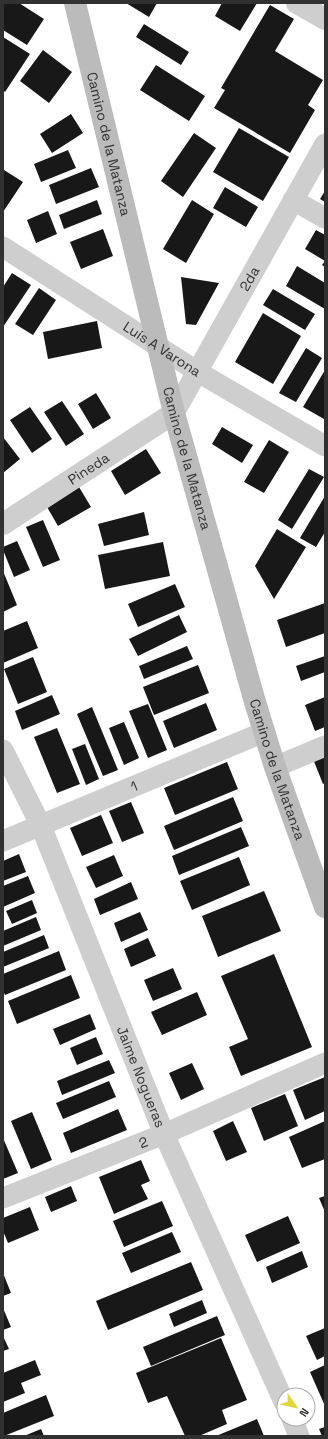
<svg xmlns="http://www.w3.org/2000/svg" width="328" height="1439" font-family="'Space Grotesk',sans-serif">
  <rect width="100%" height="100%" fill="#fff"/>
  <path fill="#181818" d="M3 3H19L44 19 27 45 3 30Z
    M126 3H157L149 17Z
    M222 3H257L240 31 215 16Z
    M270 5 294 19 275 51 323 80 308 105 315 110 290 153 214 108 225 90 221 88Z
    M144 24 189 52 181 65 136 37Z
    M3 37 30 54 5 92 3 90Z
    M43 50 72 72 49 103 20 81Z
    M156 65 205 96 189 121 140 90Z
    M71 114 83 133 52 153 40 134Z
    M239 128 289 157 263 201 213 172Z
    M194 133 216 148 183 197 161 181Z
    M68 150 76 168 41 182 34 164Z
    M91 168 99 187 56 204 49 185Z
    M4 170 23 182 3 212V172Z
    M225 187 258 207 246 227 213 208Z
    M325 191V202L320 199Z
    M97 200 102 214 64 229 59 215Z
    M192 200 214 214 186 263 163 249Z
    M48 211 57 234 36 243 27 220Z
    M103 229 113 256 81 269 70 242Z
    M316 230 325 235V267L322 265 325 261 305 249Z
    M297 266 325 283V309L286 286Z
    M12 273 31 285 3 327V287Z
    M181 277 219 283 196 325 186 324Z
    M39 288 56 300 33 335 15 324Z
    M273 289 315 314 305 330 263 305Z
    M263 313 301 336 273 384 235 362Z
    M97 321 102 348 48 359 43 332Z
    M306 348 322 358 296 402 279 393Z
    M325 370V418L324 419 303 407Z
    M96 393 111 418 93 429 78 404Z
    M62 401 84 434 66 446 44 412Z
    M30 407 52 439 32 453 10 420Z
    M222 427 253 445 242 463 212 444Z
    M3 437 20 459 3 473Z
    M269 440 289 452 264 493 244 482Z
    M146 449 161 473 125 495 111 471Z
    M309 469 324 477 292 529 278 520Z
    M79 487 91 507 58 526 47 507Z
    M325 496V532L316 547 300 538Z
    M144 512 149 535 104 546 98 524Z
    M43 520 60 560 43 567 26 527Z
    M277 529 306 547 274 599 255 566Z
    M17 541 30 570 14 577 3 550V547Z
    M163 542 170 576 105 589 98 555Z
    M3 571 17 605 3 612Z
    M175 584 185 607 138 627 128 604Z
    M325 603V633L286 647 277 620Z
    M179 615 187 632 138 656 129 639Z
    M27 621 38 648 3 663V631Z
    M187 646 193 659 144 679 139 666Z
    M325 656V672L301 681 296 666Z
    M33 657 47 692 18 704 4 669Z
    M198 665 209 693 154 715 143 687Z
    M52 695 60 714 22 730 15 711Z
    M325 697V727L315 731 305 705Z
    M206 703 217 730 174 748 163 721Z
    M148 704 167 750 148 758 129 711Z
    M92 707 118 770 103 776 77 714Z
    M124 722 139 758 124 765 109 728Z
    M57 728 80 784 57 793 34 737Z
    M85 744 99 779 86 785 72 749Z
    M325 754V783L323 784 313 759Z
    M227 762 238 789 175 815 164 788Z
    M233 797 243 821 174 850 164 826Z
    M131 802 144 833 122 842 109 811Z
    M101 815 113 843 82 856 70 828Z
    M241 827 249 846 179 875 172 856Z
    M19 854 26 872 3 881V861Z
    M114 855 123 876 96 888 86 867Z
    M239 857 250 885 192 910 180 881Z
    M28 876 35 893 3 907V886Z
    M131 882 138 899 100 915 94 899Z
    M264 891 281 931 218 957 202 916Z
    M32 900 37 913 12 924 6 911Z
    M140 912 148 930 121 942 114 923Z
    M36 917 41 930 3 946V931Z
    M44 935 49 948 3 967V952Z
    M148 938 156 956 131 967 124 949Z
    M59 951 66 970 5 995 3 991V974Z
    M274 954 312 1047 241 1076 229 1047 248 1039 221 976Z
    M173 968 182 989 153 1001 144 980Z
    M71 975 80 998 17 1024 8 1001Z
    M197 992 207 1015 162 1035 151 1012Z
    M90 1014 96 1029 60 1045 53 1029Z
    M96 1037 103 1054 77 1065 70 1048Z
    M109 1060 115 1073 62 1095 57 1081Z
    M192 1063 204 1089 181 1100 169 1073Z
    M325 1077V1111L305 1120 293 1090Z
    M109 1081 116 1097 63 1119 56 1103Z
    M285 1094 298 1126 264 1141 251 1108Z
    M118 1109 127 1130 71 1153 63 1133Z
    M32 1112 52 1160 31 1169 11 1121Z
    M233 1121 247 1152 226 1161 213 1131Z
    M325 1121V1159L302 1168 289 1137Z
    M3 1138 18 1173 3 1179Z
    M141 1160 150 1181 141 1185 148 1199 114 1214 99 1177Z
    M71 1186 77 1201 51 1212 45 1197Z
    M325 1196V1212L319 1198Z
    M162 1201 173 1226 124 1247 113 1221Z
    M30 1207 39 1230 8 1243 3 1231V1218Z
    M288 1216 300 1243 257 1262 245 1235Z
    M172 1232 181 1252 131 1273 122 1253Z
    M302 1251 308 1267 272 1283 266 1267Z
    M191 1262 203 1290 108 1330 96 1301Z
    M3 1273 11 1293 3 1296Z
    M202 1300 207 1313 174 1327 169 1314Z
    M3 1308 11 1327 3 1330Z
    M217 1316 225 1335 151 1366 143 1347Z
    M325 1328V1356L317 1360 306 1336Z
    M3 1336 9 1349 3 1351Z
    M221 1338 247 1400 222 1410 227 1424 199 1436H185L167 1396 148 1403 136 1373Z
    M35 1360 41 1375 21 1383 25 1393 3 1402V1373Z
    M325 1365V1406L310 1372Z
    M46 1395 54 1416 4 1436 3 1413Z
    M257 1419 264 1436H216Z
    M325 1427V1436H322L319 1429Z
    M41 1429 44 1436H24Z"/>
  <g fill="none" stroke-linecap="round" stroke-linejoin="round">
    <g stroke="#cecece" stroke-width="21">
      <path d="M293 200 325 218"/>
      <path id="s1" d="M3 247 198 372 325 446"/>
      <path id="s2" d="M174 413 325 144"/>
      <path id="s3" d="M3 750 41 826 164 1134 284 1402"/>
      <path d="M275 767 325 746"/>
      <path id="s4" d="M3 841 264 732"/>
      <path id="s5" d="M3 1198 164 1134 325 1063"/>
      <path d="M292 1419 299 1436"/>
    </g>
    <g stroke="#cecece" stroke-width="22">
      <path d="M297 3 325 19"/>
      <path id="s6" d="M3 524 174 413"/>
    </g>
    <path stroke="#bbb" stroke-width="22" id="s7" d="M75 3 174 413 255 702 275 767 325 907"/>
  </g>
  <g text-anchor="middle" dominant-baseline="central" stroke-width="4" stroke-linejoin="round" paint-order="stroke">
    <g font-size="14" fill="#313131" stroke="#fff">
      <text stroke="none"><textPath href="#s7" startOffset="145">Camino de la Matanza</textPath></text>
      <text stroke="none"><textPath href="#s2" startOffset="154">2da</textPath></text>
      <text stroke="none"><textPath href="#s1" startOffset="189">Luís A Varona</textPath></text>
      <text stroke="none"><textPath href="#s7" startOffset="469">Camino de la Matanza</textPath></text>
      <text stroke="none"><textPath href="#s6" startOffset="102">Pineda</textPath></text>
      <text stroke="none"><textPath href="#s7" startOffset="793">Camino de la Matanza</textPath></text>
      <text stroke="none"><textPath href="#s4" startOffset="142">1</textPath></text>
      <text stroke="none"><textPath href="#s3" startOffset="355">Jaime Nogueras</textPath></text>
      <text stroke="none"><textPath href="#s5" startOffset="151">2</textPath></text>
    </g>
  </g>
  <rect width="328" height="1439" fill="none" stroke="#313131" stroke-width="8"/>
  <g transform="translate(296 1407) rotate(124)"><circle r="19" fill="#ffffff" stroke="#adadad"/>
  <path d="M0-3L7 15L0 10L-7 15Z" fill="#dfd63d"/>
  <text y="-6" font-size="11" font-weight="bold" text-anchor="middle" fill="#313131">N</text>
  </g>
</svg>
